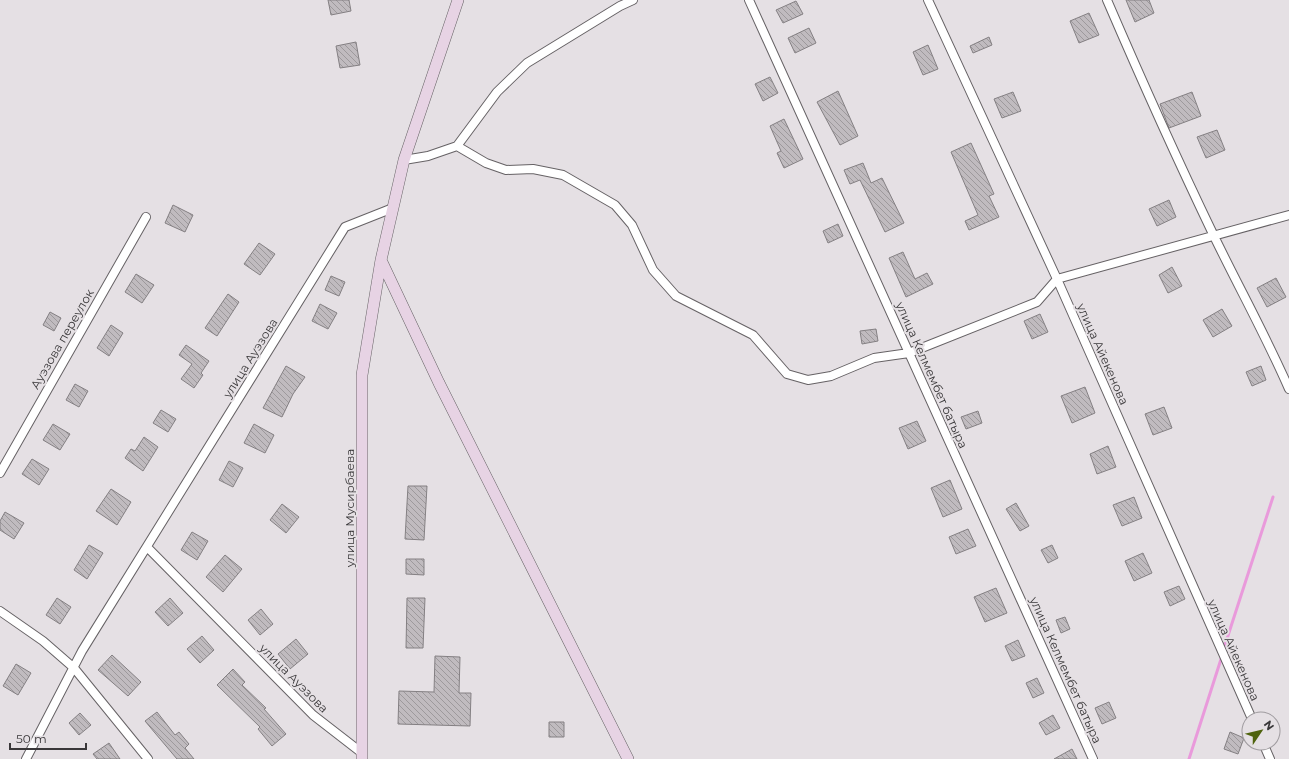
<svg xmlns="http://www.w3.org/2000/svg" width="1289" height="759" font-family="Montserrat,sans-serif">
  <defs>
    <pattern id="building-back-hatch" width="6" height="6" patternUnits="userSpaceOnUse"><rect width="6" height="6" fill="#c0bbbf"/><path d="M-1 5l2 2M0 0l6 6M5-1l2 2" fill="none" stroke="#9d999c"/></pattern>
  </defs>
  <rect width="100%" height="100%" fill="#e5e0e4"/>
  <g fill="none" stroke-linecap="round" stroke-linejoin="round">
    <path stroke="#e99adb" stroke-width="3" d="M1223 651 1273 497
      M1189 759 1222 656"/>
  </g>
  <path fill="url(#building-back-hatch)" stroke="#848083" d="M328 0H349L351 11 331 15Z
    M1126 0H1149L1154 13 1135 22Z
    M796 1 803 14 783 23 776 10Z
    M1089 13 1099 35 1079 43 1070 21Z
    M809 28 816 43 795 53 788 38Z
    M989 37 992 45 973 53 970 46Z
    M356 42 360 65 340 68 336 46Z
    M928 45 938 69 923 75 913 52Z
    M770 77 778 93 763 101 755 84Z
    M838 91 858 136 840 145 817 102Z
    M1013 92 1021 111 1002 118 994 99Z
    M1192 92 1201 116 1169 128 1160 104Z
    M784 119 803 159 784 168 777 153 781 151 770 126Z
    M1217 130 1225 150 1206 158 1197 137Z
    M971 143 994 194 989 196 999 217 969 230 965 221 978 215 951 152Z
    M863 163 871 183 882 178 904 223 885 232 860 180 850 184 844 170Z
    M1169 200 1176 217 1157 226 1149 209Z
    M173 205 193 215 185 232 165 223Z
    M838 224 843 236 828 243 823 231Z
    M259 243 275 254 260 275 244 264Z
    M903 252 915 279 927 273 933 284 906 297 889 258Z
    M1172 267 1182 286 1168 293 1159 275Z
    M136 274 154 285 142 303 125 292Z
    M331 276 345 282 339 296 325 290Z
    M1276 278 1286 297 1267 307 1257 288Z
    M228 294 239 302 217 336 205 328Z
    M320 304 337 313 328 329 312 321Z
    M1222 309 1232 326 1213 337 1203 320Z
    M50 312 61 318 54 331 43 325Z
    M1040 314 1048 332 1032 339 1024 321Z
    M111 325 123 333 109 356 97 348Z
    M876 329 878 341 862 344 860 331Z
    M186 345 209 361 201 373 203 375 194 388 181 379 192 364 179 355Z
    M286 366 305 377 293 394 282 417 263 408Z
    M1261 366 1266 380 1252 386 1246 372Z
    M75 384 88 391 79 407 66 400Z
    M1085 387 1095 413 1072 423 1061 396Z
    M1164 407 1172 428 1153 435 1145 414Z
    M161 410 176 419 168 432 153 423Z
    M978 411 982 423 966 429 961 417Z
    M917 421 926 441 908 449 899 428Z
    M53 424 70 434 60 450 43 440Z
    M254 424 274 435 265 453 244 443Z
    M144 437 158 447 143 471 125 458 131 449 135 451Z
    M1108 446 1116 467 1097 474 1090 454Z
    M32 459 49 469 39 485 22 474Z
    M229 461 243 468 233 487 219 480Z
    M950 480 962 509 943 517 931 488Z
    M408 486H427L424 540 405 539Z
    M111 489 131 502 117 525 96 511Z
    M1134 497 1142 518 1122 526 1113 505Z
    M1016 503 1029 526 1020 531 1006 509Z
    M282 504 299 517 286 533 270 520Z
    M5 512 24 523 14 539 0 530V521Z
    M968 529 976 546 956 554 949 537Z
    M192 532 208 541 197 560 181 550Z
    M89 545 103 553 87 579 74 570Z
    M1052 545 1058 558 1048 563 1041 550Z
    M1143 553 1152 573 1134 581 1125 561Z
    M225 555 242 569 223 592 206 577Z
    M406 559H424V575L406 574Z
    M1179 586 1185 599 1170 606 1164 592Z
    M996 588 1007 613 985 622 974 597Z
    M57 598 71 607 60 624 46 615Z
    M170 598 183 613 168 626 155 612Z
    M407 598H425L423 648H406Z
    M261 609 273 624 260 635 248 620Z
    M1065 617 1070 629 1061 633 1056 620Z
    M202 636 214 650 200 663 187 649Z
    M296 639 308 654 290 669 278 654Z
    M1018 640 1025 656 1012 661 1005 646Z
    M112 655 141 682 128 696 98 670Z
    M435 656 460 657 459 693H471L470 726 398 724 399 691 434 692Z
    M16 664 31 673 18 695 3 686Z
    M233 669 245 682 242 685 266 708 264 709 286 734 272 746 258 729 260 727 217 685Z
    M1037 678 1044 693 1033 698 1026 683Z
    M1109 702 1116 718 1102 724 1095 708Z
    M157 712 175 735 179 732 189 744 185 748 194 759H177L155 733 145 721Z
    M80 713 91 725 79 735 69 723Z
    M1053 715 1060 728 1046 735 1039 723Z
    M549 722H564V737H549Z
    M1230 732 1244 738 1238 754 1224 749Z
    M109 743 120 759H97L93 754Z
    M1072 749 1077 759H1054Z"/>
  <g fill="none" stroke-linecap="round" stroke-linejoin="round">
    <defs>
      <path id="street" d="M749 0 1093 759
        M928 0 1057 279 1252 719
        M1107 0C1141 79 1176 157 1213 234 1238 286 1266 336 1289 389
        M457 146 486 163 506 170 533 169 563 175 615 205 632 225 653 270 676 296 753 335 787 374 808 380 831 376 874 358 909 353 1037 302 1057 279 1289 215
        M404 160 428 156 457 146 497 92 527 63 620 6 633 0
        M0 473 146 217
        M147 547 313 715 362 753
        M0 611 43 641 74 668 148 759
        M1263 743 1270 759
        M26 759 82 651 345 227 393 208"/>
      <path id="secondary" d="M381 260 439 383 628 759
        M362 759V375L381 260 404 160 458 0"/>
    </defs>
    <use href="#street" stroke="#666265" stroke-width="10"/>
    <use href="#secondary" stroke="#666265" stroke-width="12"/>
    <use href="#street" stroke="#fff" stroke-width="8"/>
    <use href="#secondary" stroke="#e7d3e4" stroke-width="11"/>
  </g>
  <g text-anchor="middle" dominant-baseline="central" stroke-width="4" stroke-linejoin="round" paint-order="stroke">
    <g font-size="12" fill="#393739" stroke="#e5e0e4">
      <text transform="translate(62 339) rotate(-60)">Ауэзова переулок</text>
      <text transform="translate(1103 354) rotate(66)">улица Айекенова</text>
      <text transform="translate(250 358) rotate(-58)">улица Ауэзова</text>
      <text transform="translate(932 375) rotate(66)">улица Келмембет батыра</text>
      <text transform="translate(349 508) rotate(-90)">улица Мусирбаева</text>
      <text transform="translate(1234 650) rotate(66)">улица Айекенова</text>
      <text transform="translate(1066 670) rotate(66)">улица Келмембет батыра</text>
      <text transform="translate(294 678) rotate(45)">улица Ауэзова</text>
    </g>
  </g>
  <g transform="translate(1261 731) rotate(55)"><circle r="19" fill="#e5e0e4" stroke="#a09ca0"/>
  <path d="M0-3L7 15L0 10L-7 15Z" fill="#4f630e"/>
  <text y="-6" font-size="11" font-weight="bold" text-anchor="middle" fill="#393739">N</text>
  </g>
  <path d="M10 743v6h76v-6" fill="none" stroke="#393739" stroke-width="2"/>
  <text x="16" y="743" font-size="12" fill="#393739" stroke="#e5e0e4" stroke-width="3" paint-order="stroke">50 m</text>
</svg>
